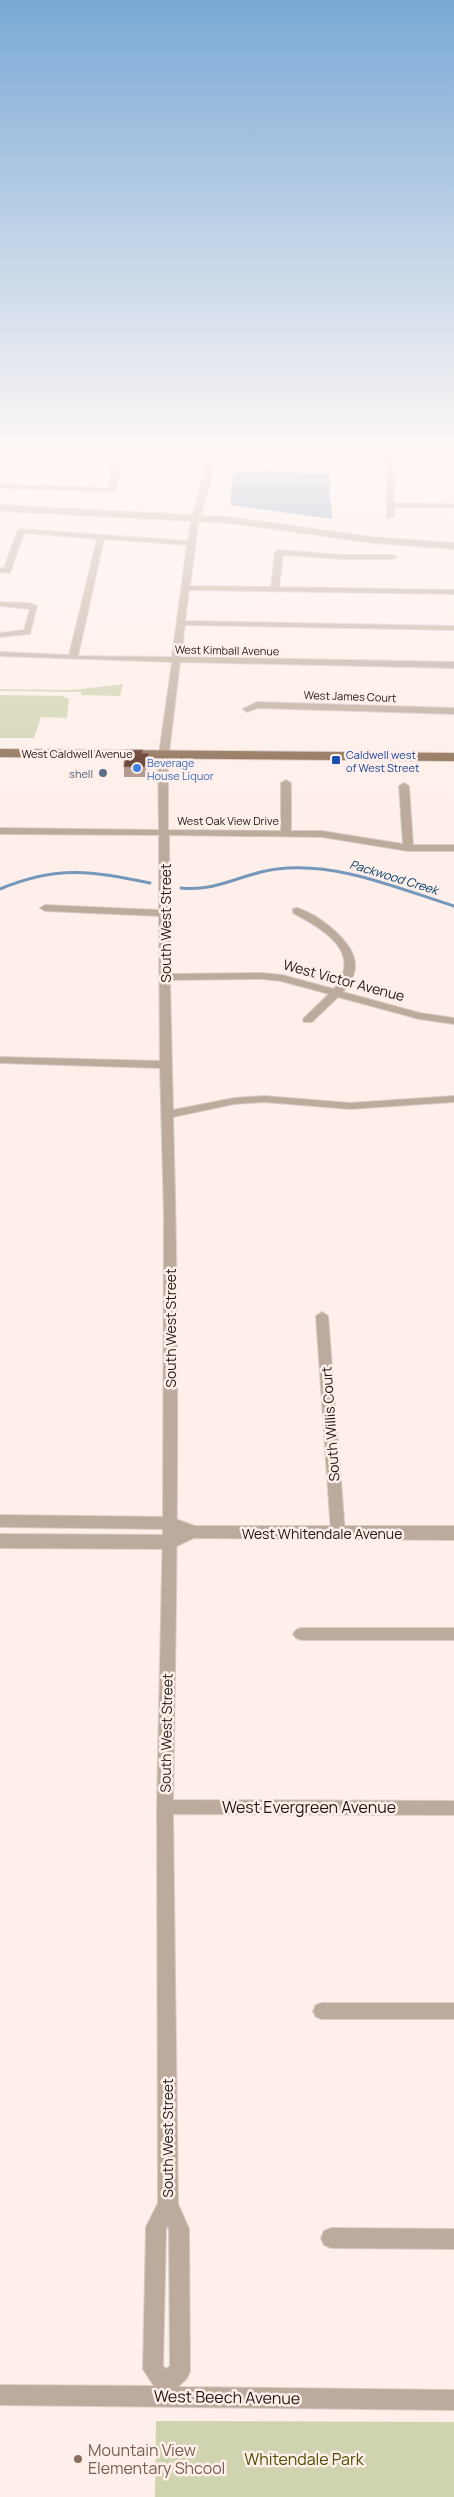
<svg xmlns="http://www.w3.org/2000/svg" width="454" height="2497" font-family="Manrope,sans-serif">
  <rect width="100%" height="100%" fill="#feefea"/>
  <path fill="#d0d3af" d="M123 684 120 696 81 695V692L0 691V689L72 690Z
    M0 695 62 696 69 699 67 718 41 717 34 738H0Z
    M156 2421 454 2422V2497H155Z"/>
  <path fill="#7598ba" d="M238 471 327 473 329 474 332 519 230 505 233 474Z"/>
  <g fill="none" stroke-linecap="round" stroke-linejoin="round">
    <path stroke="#7598ba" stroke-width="3" d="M181 888C218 892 242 873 277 869 339 862 396 888 454 906
      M0 889C57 865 92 871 150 883"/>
    <defs>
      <path id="minor" d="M0 454H32L0 457Z
        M108 454H115L119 474 115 492 0 488V484L109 488 111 474Z
        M207 454H214L210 484 198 524 190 586 271 587 275 552 279 550 343 555H393L397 557 393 559H343L283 555 279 587 454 590V594L189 590 185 621 454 626V630L185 625 181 657 454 662V668L180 662 168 761V830L281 831V783L286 780 291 783V831H322L403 844 399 786 404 783 409 786 413 845H454V851H408L322 837 169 835 170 974 262 973 282 975 334 989C364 952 323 929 293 913V909L297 908C318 914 357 943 355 967 355 976 348 985 343 992L420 1013 454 1018V1024L419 1019 338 997 312 1022H304L303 1020 304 1018 329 994 281 981 262 979 170 980 173 1110 234 1098 264 1096 350 1103 454 1096V1102L350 1109 264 1102 234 1104 173 1117C180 1345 177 1573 173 1800L454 1801V1815L173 1814 178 2204 189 2229 190 2371 187 2378 178 2387 454 2390V2410L0 2405V2385L154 2386 143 2369 146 2227 158 2203 157 1807 163 1523 164 1214 160 1068 0 1063V1057L160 1061 159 916 45 911 40 908 45 905 159 910V835L0 834V828L159 830 158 761 172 662 0 656V652L69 655 97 539 24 533 10 573 0 572V568H4L17 531 21 529 188 541C192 511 203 484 207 454ZM104 539 187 545 172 657 78 656ZM167 2225 169 2230 170 2366 166 2369 163 2366 166 2229Z
        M383 454H390L395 482 394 503 454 504V508L394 507V517L387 519V482Z
        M0 602 29 603 37 606 30 634 0 637V633L24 630 30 609 0 606Z
        M257 702 454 708V714L258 708 247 712 243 709Z
        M322 1312 328 1316 345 1533 343 1537 338 1538 333 1537 331 1533 316 1316Z
        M301 1628H454V1640H301L296 1638 293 1634 296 1630Z
        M322 2003H454V2019H322L316 2017 313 2011 316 2005Z
        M331 2228 454 2229V2249L331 2248 324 2245 321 2238 324 2231Z"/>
      <path id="tertiary" d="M0 505 228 517 373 537 454 543V549L373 543 228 523 0 511Z
        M0 1515 170 1517 195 1526H454V1540L194 1538 170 1549 0 1548V1534L168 1535 175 1532 169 1529 0 1527Z"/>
      <path id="primary" d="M0 749 454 753V761L0 757Z"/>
    </defs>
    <use href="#minor" stroke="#dbccc7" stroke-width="2"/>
    <use href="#tertiary" stroke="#dbccc7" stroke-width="2"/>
    <use href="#primary" stroke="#dbccc7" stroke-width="2"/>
    <use href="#minor" fill="#bcaa9c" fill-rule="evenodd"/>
    <use href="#tertiary" fill="#bcaa9c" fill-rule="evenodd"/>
    <use href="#primary" fill="#8d6e55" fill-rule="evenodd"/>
  </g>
  <path fill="#ae9288" d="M143 753 149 763 148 774H146V777H124V767Z"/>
  <path fill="#8d6c60" d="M149 753V763L148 774V764Z"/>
  <path fill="#5d3425" stroke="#8d6c60" d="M125 750H143L142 753H149L148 764H146L145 767H124Z"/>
  <linearGradient id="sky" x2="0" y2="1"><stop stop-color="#7aa9d6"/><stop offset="0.56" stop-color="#fff8f6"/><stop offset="1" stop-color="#fff8f6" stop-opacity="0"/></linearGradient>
  <rect width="454" height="804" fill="url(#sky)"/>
  <rect fill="#1a4fb4" stroke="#feefea" stroke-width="2" x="331" y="755" width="10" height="10" rx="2.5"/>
  <circle fill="#3f7fe0" stroke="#feefea" stroke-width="2" cx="137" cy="768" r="5"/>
  <circle fill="#5c6f8a" stroke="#feefea" stroke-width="2" cx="103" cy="773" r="5"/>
  <circle fill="#8d6e63" stroke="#feefea" stroke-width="2" cx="78" cy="2459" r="5"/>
  <g text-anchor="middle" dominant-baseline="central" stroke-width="5" stroke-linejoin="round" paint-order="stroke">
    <g font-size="11" fill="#221611" stroke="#feefea">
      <text transform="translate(227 650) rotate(1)">West Kimball Avenue</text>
      <text transform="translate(350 696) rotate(2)">West James Court</text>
      <text x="77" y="753">West Caldwell Avenue</text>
      <text x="228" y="820">West Oak View Drive</text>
    </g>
    <g font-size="11" fill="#164399" stroke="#feefea" text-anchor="start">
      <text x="346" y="754">Caldwell west<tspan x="346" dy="13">of West Street</tspan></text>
    </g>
    <g font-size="11" fill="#366cbe" stroke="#feefea" text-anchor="start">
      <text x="147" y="762">Beverage<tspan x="147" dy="13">House Liquor</tspan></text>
    </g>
    <g font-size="11" fill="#4e5e75" stroke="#feefea" text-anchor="end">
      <text x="93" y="773">shell</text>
    </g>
    <g font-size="12" font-style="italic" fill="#023e69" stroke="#feefea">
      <text transform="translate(394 877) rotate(17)">Packwood Creek</text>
    </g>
    <g font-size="14" fill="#221611" stroke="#feefea">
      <text transform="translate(165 923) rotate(-90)">South West Street</text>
      <text transform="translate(344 980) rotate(15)">West Victor Avenue</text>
      <text transform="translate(170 1328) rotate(-90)">South West Street</text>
      <text transform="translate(330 1424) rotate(-94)">South Willis Court</text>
      <text x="322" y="1533">West Whitendale Avenue</text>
      <text transform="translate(166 1733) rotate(-89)">South West Street</text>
      <text transform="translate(167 2138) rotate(-90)">South West Street</text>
    </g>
    <g font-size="16" fill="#221611" stroke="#feefea">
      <text x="309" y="1807">West Evergreen Avenue</text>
      <text transform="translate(227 2397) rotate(1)">West Beech Avenue</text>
    </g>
    <g font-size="16" fill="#785e54" stroke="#feefea" text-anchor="start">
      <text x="88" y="2450">Mountain View<tspan x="88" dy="18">Elementary Shcool</tspan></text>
    </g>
    <g font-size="16" fill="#4e5000" stroke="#feefea">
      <text x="304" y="2459">Whitendale Park</text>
    </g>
  </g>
</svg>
